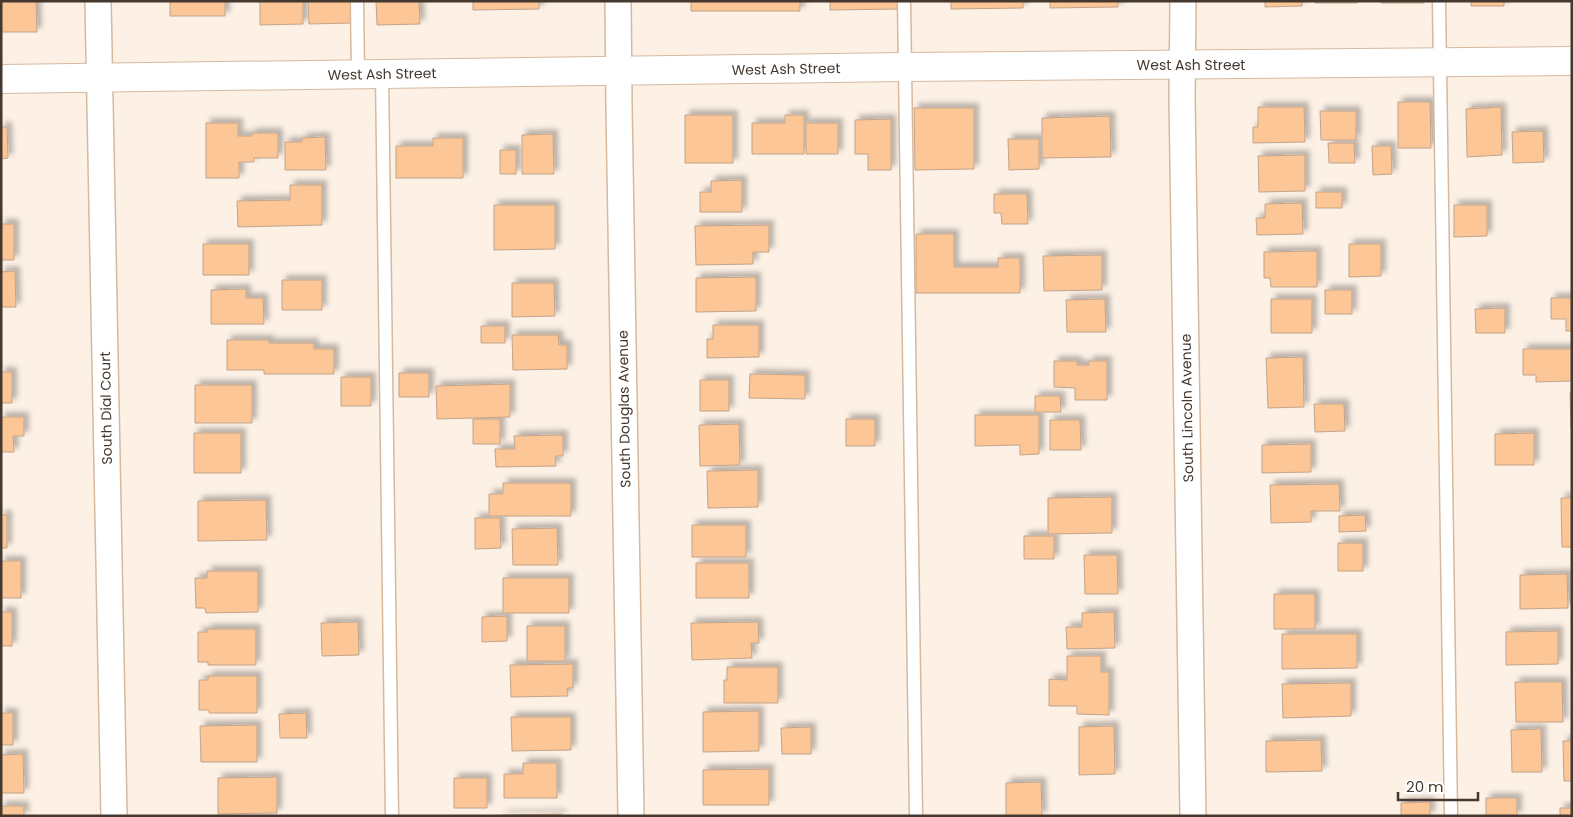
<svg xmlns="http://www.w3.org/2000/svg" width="1573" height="817" font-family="Poppins,sans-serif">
  <defs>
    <filter id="shadow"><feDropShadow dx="4.5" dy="-4.5" stdDeviation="2.5" flood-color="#0004"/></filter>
  </defs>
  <rect width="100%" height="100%" fill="#fdf1e6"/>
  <path fill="#fdc696" stroke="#c1a48b" filter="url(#shadow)" d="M1 1H36L37 32H1Z
    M170 1H225V16H170Z
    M260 1H303V24L260 25Z
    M308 1H352V23L309 24Z
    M376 1H419L420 24 377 25Z
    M473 1H539V9L473 10Z
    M691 1H800V11H691Z
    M830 1H899V9L830 10Z
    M951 1H1023V8L951 9Z
    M1050 1H1118V7L1050 8Z
    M1265 1H1302V6L1265 7Z
    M1315 1H1357V3H1315Z
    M1381 1H1424V3H1381Z
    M1471 1H1504V6H1471Z
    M1398 102H1430L1431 148H1398Z
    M1258 107H1304L1305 142 1253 143V127H1258Z
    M1501 107 1502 155 1467 157 1466 109Z
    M914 108H974V169L915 170Z
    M1320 111H1356V140H1321Z
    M685 115H733V163H685Z
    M785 115H804V154H752V123H785Z
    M1110 116 1111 157 1042 158V118Z
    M891 119V170H868V154H855V120Z
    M206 123H238V136H252V133H278V158H254V162H239V178H206Z
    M806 123H838V154H806Z
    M1 127H7L8 158 1 159Z
    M1543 131 1544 162 1513 163 1512 132Z
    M553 134 554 174H522V135Z
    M325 137 326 170H285V142H302V138Z
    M433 138H463V178H396V146H433Z
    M1008 139H1039V169L1009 170Z
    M1328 143H1354L1355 163H1329Z
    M1372 146H1391L1392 174 1373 175Z
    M500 150H516V174H500Z
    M1305 155V191L1259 192 1258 156Z
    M742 180V212H700V192H711V181Z
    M290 185H322V225L238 227 237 201 290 200Z
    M1316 192H1342V208H1316Z
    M994 194H1027L1028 224H1002L1001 213H994Z
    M1302 203 1303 234 1257 235 1256 218H1265V204Z
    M494 205H555V249L494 250Z
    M1454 205H1487V236L1454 237Z
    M1 224H14V260H1Z
    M769 225V252H753V264L696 265 695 226Z
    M916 234H954V267H998V258H1020V293H916Z
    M203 244H249V275H203Z
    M1349 244H1381V276L1349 277Z
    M1317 251V287H1271L1270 278H1264V252Z
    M1102 255V290L1044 291 1043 256Z
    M15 271 16 307H1V272Z
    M756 277V311L696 312V278Z
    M282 280H322V310H282Z
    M512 283H554L555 316 512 317Z
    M246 289V298H263L264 324H211V290Z
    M1325 290H1352V314H1325Z
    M1551 298H1572V331H1566V319H1551Z
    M1105 299 1106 332H1067L1066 300Z
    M1271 299H1312V333H1271Z
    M1505 308V333H1476L1475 309Z
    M713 325H759V357L707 358V339H713Z
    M481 326H505V343H481Z
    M512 335H558L559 345H567V369L513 370Z
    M227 340H269V343H314V349H334V374H264V370H227Z
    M1523 349H1572V381L1536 382V375H1523Z
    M1303 357 1304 407 1268 408 1266 358Z
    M1054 361H1077V365H1089V361H1107V400H1075V388L1054 387Z
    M1 372H12V403H1Z
    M399 373H429V397H399Z
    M750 374 805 375V399L749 398Z
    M341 377H371V406H341Z
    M700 380H729V411H700Z
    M510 384V417L437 419 436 386Z
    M195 385H252V423H195Z
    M1570 392H1572V429H1571Z
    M1035 396H1060L1061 412H1035Z
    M1314 404H1344L1345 431 1315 432Z
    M975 415H1039V454L1020 455V445L975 446Z
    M1 417H24V436H13L14 452H1Z
    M473 419H500V444H473Z
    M846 419H875V446H846Z
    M1050 420H1080L1081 450H1050Z
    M739 424 740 465 700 466 699 425Z
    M194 433H241V473H194Z
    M1534 433V465H1495V434Z
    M563 435V456H555L556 466 496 467 495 449H515L514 436Z
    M1311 444V472L1262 473V445Z
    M758 470V507L708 508 707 471Z
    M503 483H571V516H489V494H503Z
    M1339 484 1340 511H1311V522L1271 523 1270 485Z
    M1112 497V533L1048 534V498Z
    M1561 498H1572V547H1562Z
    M266 500 267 540 198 541V501Z
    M1 515H7V548H1Z
    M1365 515 1366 531 1339 532V516Z
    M475 518H500L501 548 475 549Z
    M692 525H746V557H692Z
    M557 528 558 565H513L512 529Z
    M1024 536H1054V559H1024Z
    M1338 543H1363V571H1338Z
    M1084 555H1117L1118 594H1085Z
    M1 561H21V598H1Z
    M696 563H749V598H696Z
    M207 571H258V612L206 613 205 608H196L195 578H207Z
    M1567 574 1568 608 1520 609V575Z
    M503 578H569V613H503Z
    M1274 594H1315V629H1274Z
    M1 612H12V646H1Z
    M1114 612 1115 648 1067 649 1066 627H1082V613Z
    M507 616V641L482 642V617Z
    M358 622 359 655 322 656 321 623Z
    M758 622 759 643H751L752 658 692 660 691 623Z
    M527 626H565V661H527Z
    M207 629H256V665H208V662H198V632H207Z
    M1558 631V664L1506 665V632Z
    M1282 634H1357V668L1282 669Z
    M1067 656H1101V672H1109V715L1077 714V706H1049V679L1067 680Z
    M573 664V688H567L568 696 511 697 510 665Z
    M727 667H778V703H724V680H727Z
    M208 676H257V713H209V710H199V680H208Z
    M1515 682H1562L1563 722H1516Z
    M1351 683V716L1283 718 1282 684Z
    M759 711V751L703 752V712Z
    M1 713H13V745H1Z
    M306 713 307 738H280L279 714Z
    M511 717H571V750L512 751Z
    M257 725V762H201L200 726Z
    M1114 726 1115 774 1079 775V727Z
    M811 727V754H782L781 728Z
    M1541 729 1542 772H1512L1511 730Z
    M1321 740 1322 771 1266 772V741Z
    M1563 741H1572V781H1564Z
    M23 754 24 793H1V755Z
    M523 763H557V798H504V774H523Z
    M769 769V805H703V770Z
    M277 777V813L218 814V778Z
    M454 778H487V808H454Z
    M1041 782 1042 816H1006V783Z
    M1486 798H1517V816H1486Z
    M1430 802V816H1401V803Z
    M1 806H24V816H1Z
    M1560 808H1572V816H1560Z
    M562 814V816H502V815Z"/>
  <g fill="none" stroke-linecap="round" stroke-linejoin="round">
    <defs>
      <path id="lane" d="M357 1 358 74
        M904 1 916 816
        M1439 1 1451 816
        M382 73 392 816"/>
      <path id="street" d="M98 1 114 816
        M618 1 619 106 631 816
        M1183 1 1182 97 1193 816"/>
      <path id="secondary" d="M1 79 904 67 1572 61"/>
    </defs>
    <use href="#lane" stroke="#d6b9a0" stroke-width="15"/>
    <use href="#street" stroke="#d6b9a0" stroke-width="28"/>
    <use href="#secondary" stroke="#d6b9a0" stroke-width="30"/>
    <use href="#lane" stroke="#fff" stroke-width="12"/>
    <use href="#street" stroke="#fff" stroke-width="25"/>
    <use href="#secondary" stroke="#fff" stroke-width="28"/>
  </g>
  <g text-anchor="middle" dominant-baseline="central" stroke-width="5" stroke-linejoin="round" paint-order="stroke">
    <g font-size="14" fill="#45392f" stroke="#fff">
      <text x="1191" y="65">West Ash Street</text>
      <text transform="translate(786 69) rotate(-1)">West Ash Street</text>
      <text transform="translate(382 74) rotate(-1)">West Ash Street</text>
      <text transform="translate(106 408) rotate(-91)">South Dial Court</text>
      <text transform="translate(1187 408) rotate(-91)">South Lincoln Avenue</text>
      <text transform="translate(624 409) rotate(-91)">South Douglas Avenue</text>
    </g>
  </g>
  <rect width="1573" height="817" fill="none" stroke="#45392f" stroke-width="5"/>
  <path d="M1398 792v8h80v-8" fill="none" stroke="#45392f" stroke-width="2.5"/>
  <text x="1406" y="792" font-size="15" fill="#45392f" stroke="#ffffff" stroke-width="4" paint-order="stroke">20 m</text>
</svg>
